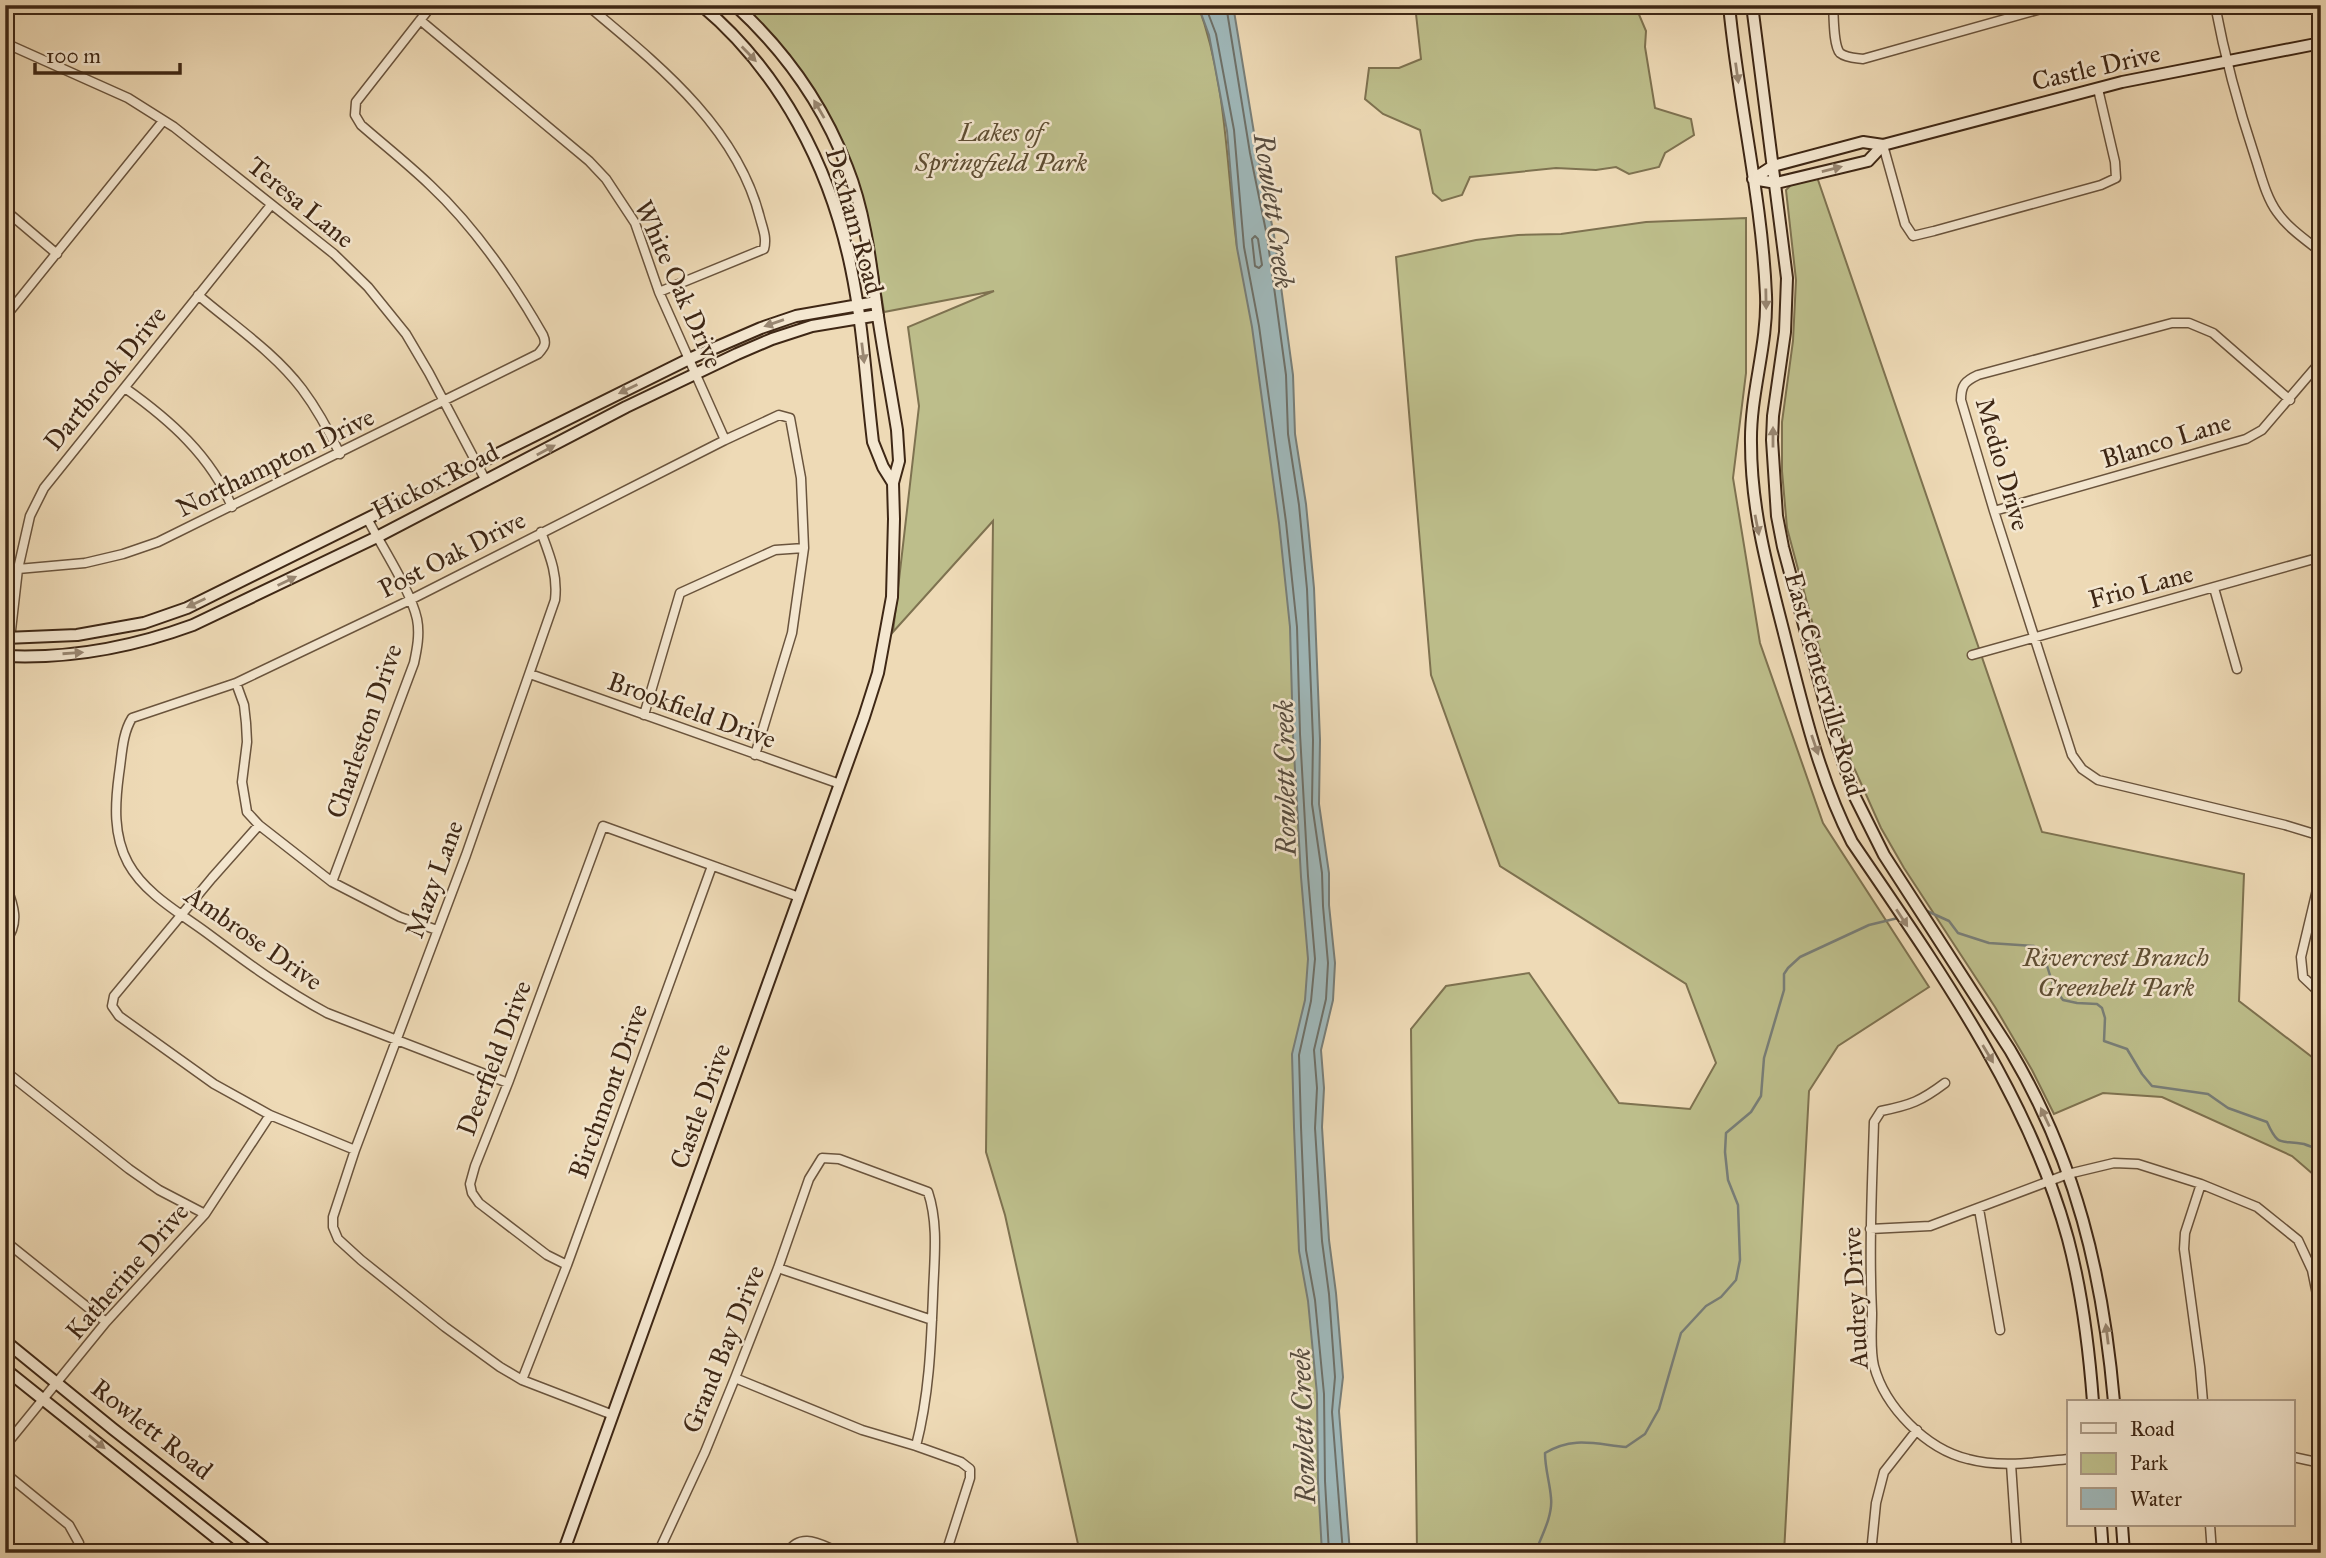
<svg xmlns="http://www.w3.org/2000/svg" width="2326" height="1558" font-family="'IM FELL Great Primer',serif">
  <rect width="100%" height="100%" fill="#eedab6"/>
  <filter id="stains"><feTurbulence type="fractalNoise" baseFrequency=".00286" numOctaves="4"/><feColorMatrix values="0 0 0 0 .2 0 0 0 0 .09 0 0 0 0 .02 0 0 0 .5 -.17"/></filter>
  <radialGradient id="worn" r=".72"><stop offset=".6" stop-color="#630" stop-opacity="0"/><stop offset="1" stop-color="#630" stop-opacity=".3"/></radialGradient>
  <path fill="#bdbe8b" stroke="#7e7250" stroke-width="2" d="M743 5H1198C1227 83 1226 166 1237 247L1244 246 1300 600 1313 879 1336 1553H1080L1005 1215 986 1152 993 521 893 632 919 406 908 327 994 291 884 312 871 232 833 127Z
    M1415 5H1635L1646 31 1645 47 1655 108 1691 119 1694 135 1665 153 1659 167 1629 174 1616 167 1596 170 1556 168 1470 177 1462 195 1442 201 1433 193 1420 130 1383 114 1365 99 1369 68H1399L1421 59Z
    M1817 177 2042 832 2244 874 2239 1001 2321 1064V1181L2292 1156 2162 1097 2103 1093 2054 1114 2032 1070 1995 1007 1904 868 1881 828 1851 761 1835 707 1787 528 1782 471V422L1793 341 1796 280 1786 190 1791 185Z
    M1746 218V373L1733 478 1760 643 1823 823 1929 987 1838 1046 1809 1091 1784 1553H1417L1411 1029 1446 986 1529 973 1619 1103 1690 1109 1716 1063 1686 984 1500 866 1431 675 1396 257 1476 240 1518 235 1561 234 1646 222Z"/>
  <path fill="#9fb8ba" stroke="#787e78" stroke-width="2" d="M1198 5H1233L1257 151 1274 235 1293 375 1295 434 1306 504 1314 588 1320 740 1319 804 1329 873V905L1335 963 1333 1000 1321 1050 1324 1088 1322 1127 1329 1240 1336 1293 1343 1377 1339 1411 1350 1553H1322L1318 1482 1317 1394 1308 1301 1299 1251 1294 1127 1292 1054 1305 1000 1308 959 1301 877 1293 735 1290 627 1279 523 1252 327 1237 248 1227 131 1209 35Z"/>
  <g fill="none" stroke-linecap="round" stroke-linejoin="round">
    <path stroke="#6e7068" stroke-width="2" d="M1205 5 1216 34 1234 130 1244 247 1259 326 1286 522 1297 627 1300 734 1308 876 1315 959 1311 1001 1299 1055 1301 1127 1306 1250 1315 1300 1324 1394 1325 1481 1329 1553
      M1226 5 1250 153 1267 236 1286 375 1288 434 1299 505 1307 589 1313 740 1312 804 1322 873 1323 906 1328 963 1326 999 1314 1050 1317 1088 1315 1128 1322 1241 1329 1294 1335 1377 1332 1412 1343 1553
      M1255 236 1258 239 1262 265 1259 268 1255 266 1252 239Z"/>
    <path stroke="#787e78" stroke-width="2.5" d="M1924 911H1927L1949 921 1958 933 1989 943 2034 946 2043 953 2054 988 2063 1000 2077 1003 2097 1004 2102 1008 2105 1018 2104 1041 2127 1049 2142 1074 2152 1086 2208 1094 2228 1108 2267 1122C2279 1149 2281 1139 2304 1144 2309 1146 2315 1148 2321 1150
      M1535 1553C1541 1537 1553 1516 1551 1498 1550 1483 1545 1469 1545 1453 1573 1436 1595 1444 1626 1447L1645 1434 1659 1409 1681 1333 1706 1306 1721 1297 1736 1280 1740 1260 1738 1205 1728 1180 1725 1152 1726 1133 1751 1112 1761 1096 1764 1058 1784 990V974L1788 968 1800 957 1869 925 1898 918"/>
    <defs>
      <path id="street" d="M587 5C656 63 737 126 760 218 763 229 767 238 764 249L659 292
        M1833 5C1834 16 1833 45 1840 53 1846 58 1856 58 1863 59L2055 5
        M2215 5C2225 58 2238 106 2255 157 2261 175 2266 197 2277 212 2288 228 2306 240 2321 252
        M420 20 589 161 606 179 635 223 659 292 725 440
        M5 43 128 98 174 127 334 254 368 287 406 334 429 373 486 481
        M1883 145 1905 224 1913 236 1934 231 2101 185 2116 178 2115 162 2098 89
        M5 210 57 254
        M198 295C233 325 274 352 302 389 317 409 329 431 340 454
        M5 317 163 121
        M125 388C170 420 211 456 232 507
        M2290 400 2213 333 2189 323H2172L1978 375C1965 381 1961 385 1961 400L1994 511 2072 755 2082 769 2098 780 2285 825 2321 836
        M1994 511 2246 439 2262 430 2321 361
        M541 532C550 556 558 575 555 600L466 855 355 1150 333 1217V1227L338 1239 361 1260 445 1327 500 1367 522 1380 613 1415
        M18 569 85 563 123 554 158 542 538 354C544 347 547 344 543 335 512 281 476 228 430 185 408 164 384 145 361 125L355 115 356 102 432 5
        M2214 588 2237 669
        M10 639 18 569 30 516 44 488 271 205
        M1972 655 2321 557
        M530 674 840 784
        M236 683 244 705 246 723 247 742 242 782 247 812 259 825 332 882 400 917 437 930
        M644 715 680 593 775 550 804 548
        M259 825 212 878 114 996 112 1006 119 1016 214 1084 270 1115 355 1150
        M2321 873 2301 957 2303 977 2321 994
        M332 882 414 663C417 649 420 634 417 619 411 591 382 547 368 520
        M5 883C13 904 21 922 5 942
        M5 1071 129 1169 159 1190 205 1214
        M508 1083 327 1013C284 990 246 962 207 933 180 913 145 894 128 863 113 835 115 804 119 774 122 755 122 734 132 718L236 683 410 600 725 440 779 415 790 418 801 478 804 548 792 633 755 755
        M1945 1083C1921 1101 1911 1105 1881 1111L1874 1122C1872 1185 1869 1249 1872 1313 1872 1329 1870 1350 1874 1366 1885 1407 1926 1449 1968 1459 2001 1468 2036 1462 2069 1459
        M2201 1184 2185 1233 2184 1249 2200 1367 2203 1402
        M1979 1209 2000 1330
        M1870 1229 1930 1226 2068 1174 2114 1163 2138 1164 2201 1184 2257 1207 2298 1240 2312 1270 2321 1314
        M5 1241 106 1322
        M567 1265 547 1255 479 1203 472 1193 470 1184 475 1166 508 1083 603 826 799 897
        M778 1268 932 1320
        M735 1378 862 1430 916 1446 961 1462 970 1469V1478L946 1553
        M522 1380 567 1265 712 866
        M5 1446 106 1322 205 1214 270 1115
        M2293 1457 2321 1463
        M2011 1464 2017 1553
        M5 1473 69 1525 79 1543 75 1553
        M2210 1525 2212 1553
        M658 1553 705 1452 735 1378 778 1268 809 1179 822 1158 839 1159 928 1192C939 1225 934 1261 933 1295 931 1346 929 1396 916 1446
        M787 1553C802 1530 822 1546 842 1553
        M1871 1553 1876 1503 1884 1472 1917 1430"/>
      <path id="secondary" d="M701 5C781 72 830 167 851 268 863 325 866 384 873 442L883 467 893 483
        M1729 5C1738 102 1762 198 1766 295 1768 345 1750 393 1751 443 1751 512 1769 574 1786 641 1803 708 1820 780 1852 842 1935 964 2029 1095 2068 1239 2082 1292 2089 1348 2093 1402
        M1752 5 1787 278 1785 332 1773 416 1772 440 1777 516 1783 547 1832 729 1854 795 1884 855 2010 1050C2076 1161 2103 1275 2114 1402
        M1753 179 1773 166 1863 142 1883 145 2122 82 2321 43
        M1753 179 1776 183 1868 161 1883 145
        M5 638 77 635 144 623 187 608 689 359 761 328 796 316 876 302
        M5 656C69 659 133 647 193 625L377 537 626 407 737 354 772 339 812 326 878 315
        M5 1341 113 1429 271 1553
        M5 1369 235 1553
        M2101 1525 2103 1553
        M2122 1525 2124 1553
        M563 1553 864 717 878 673 892 597 894 519 893 483 899 461 897 430C890 387 882 345 876 303 870 257 864 209 847 167 823 104 784 50 735 5"/>
    </defs>
    <use href="#street" stroke="#6a543d" stroke-width="11"/>
    <use href="#secondary" stroke="#3e2715" stroke-width="14"/>
    <use href="#street" stroke="#f4e7d0" stroke-width="8"/>
    <use href="#secondary" stroke="#f4e7d0" stroke-width="10"/>
  </g>
  <defs><path id="oneway-solid" d="M-6-.8H1V-3.2L6.5 0L1 3.2V.8H-6Z" transform="scale(1.75)"/></defs>
  <g fill="#998772">
    <use href="#oneway-solid" transform="translate(749 54) rotate(46)"/>
    <use href="#oneway-solid" transform="translate(1737 73) rotate(82)"/>
    <use href="#oneway-solid" transform="translate(819 109) rotate(-120)"/>
    <use href="#oneway-solid" transform="translate(1832 169) rotate(-14)"/>
    <use href="#oneway-solid" transform="translate(1766 299) rotate(89)"/>
    <use href="#oneway-solid" transform="translate(774 323) rotate(161)"/>
    <use href="#oneway-solid" transform="translate(863 353) rotate(83)"/>
    <use href="#oneway-solid" transform="translate(628 389) rotate(154)"/>
    <use href="#oneway-solid" transform="translate(1773 437) rotate(-90)"/>
    <use href="#oneway-solid" transform="translate(546 450) rotate(-28)"/>
    <use href="#oneway-solid" transform="translate(1757 525) rotate(79)"/>
    <use href="#oneway-solid" transform="translate(287 581) rotate(-26)"/>
    <use href="#oneway-solid" transform="translate(196 603) rotate(154)"/>
    <use href="#oneway-solid" transform="translate(73 653) rotate(-4)"/>
    <use href="#oneway-solid" transform="translate(1815 745) rotate(71)"/>
    <use href="#oneway-solid" transform="translate(1902 918) rotate(57)"/>
    <use href="#oneway-solid" transform="translate(1988 1054) rotate(59)"/>
    <use href="#oneway-solid" transform="translate(2045 1117) rotate(-115)"/>
    <use href="#oneway-solid" transform="translate(2107 1334) rotate(-97)"/>
    <use href="#oneway-solid" transform="translate(97 1442) rotate(39)"/>
  </g>
  <g text-anchor="middle" dominant-baseline="central" stroke-width="5" stroke-linejoin="round" paint-order="stroke">
    <g font-size="26" fill="#3e2715" stroke="#f4e7d0">
      <text transform="translate(2096 67) rotate(-13)">Castle Drive</text>
      <text transform="translate(301 202) rotate(39)">Teresa Lane</text>
      <text transform="translate(855 221) rotate(74)">Dexham Road</text>
      <text transform="translate(679 284) rotate(66)">White Oak Drive</text>
      <text transform="translate(105 378) rotate(-51)">Dartbrook Drive</text>
      <text transform="translate(2166 440) rotate(-17)">Blanco Lane</text>
      <text transform="translate(275 462) rotate(-26)">Northampton Drive</text>
      <text transform="translate(2003 464) rotate(74)">Medio Drive</text>
      <text transform="translate(435 481) rotate(-27)">Hickox Road</text>
      <text transform="translate(452 554) rotate(-27)">Post Oak Drive</text>
      <text transform="translate(2141 586) rotate(-15)">Frio Lane</text>
      <text transform="translate(1825 684) rotate(74)">East Centerville Road</text>
      <text transform="translate(692 710) rotate(20)">Brookfield Drive</text>
      <text transform="translate(364 731) rotate(-71)">Charleston Drive</text>
      <text transform="translate(434 879) rotate(-70)">Mazy Lane</text>
      <text transform="translate(254 938) rotate(35)">Ambrose Drive</text>
      <text transform="translate(494 1058) rotate(-69)">Deerfield Drive</text>
      <text transform="translate(608 1091) rotate(-70)">Birchmont Drive</text>
      <text transform="translate(700 1106) rotate(-70)">Castle Drive</text>
      <text transform="translate(127 1271) rotate(-49)">Katherine Drive</text>
      <text transform="translate(1855 1298) rotate(-93)">Audrey Drive</text>
      <text transform="translate(723 1349) rotate(-68)">Grand Bay Drive</text>
      <text transform="translate(152 1429) rotate(38)">Rowlett Road</text>
    </g>
    <g font-size="26" font-style="italic" fill="#5e4d32" stroke="#f4e7d0">
      <text x="1001" y="132">Lakes of<tspan x="1001" dy="30">Springfield Park</tspan></text>
      <text x="2116" y="957">Rivercrest Branch<tspan x="2116" dy="30">Greenbelt Park</tspan></text>
    </g>
    <g font-size="28" font-style="italic" fill="#564b3e" stroke="#f4e7d0">
      <text transform="translate(1274 211) rotate(82)">Rowlett Creek</text>
      <text transform="translate(1285 778) rotate(-91)">Rowlett Creek</text>
      <text transform="translate(1303 1426) rotate(-92)">Rowlett Creek</text>
    </g>
  </g>
  <rect width="2326" height="1558" fill="none" stroke="#eedab6" stroke-width="28"/>
  <rect x="7" y="7" width="2312" height="1544" fill="none" stroke="#3e2715" stroke-width="3.5"/>
  <rect x="14" y="14" width="2298" height="1530" fill="none" stroke="#3e2715" stroke-width="2"/>
  <rect x="2067" y="1400" width="228" height="126" fill="#f4e7d0" stroke="#ab9a85" stroke-width="2"/>
  <rect x="2081" y="1423" width="35" height="10" fill="#f4e7d0" stroke="#ab9a85" stroke-width="2"/>
  <text x="2130" y="1436" font-size="21" fill="#3e2715">Road</text>
  <rect x="2081" y="1453" width="35" height="21" fill="#bdbe8b" stroke="#ab9a85" stroke-width="2"/>
  <text x="2130" y="1470" font-size="21" fill="#3e2715">Park</text>
  <rect x="2081" y="1488" width="35" height="21" fill="#9fb8ba" stroke="#ab9a85" stroke-width="2"/>
  <text x="2130" y="1506" font-size="21" fill="#3e2715">Water</text>
  <path d="M35 63v10h145v-10" fill="none" stroke="#3e2715" stroke-width="3.5"/>
  <text x="46" y="63" font-size="21" fill="#3e2715" stroke="#f4e7d0" stroke-width="5" paint-order="stroke">100 m</text>
  <rect width="100%" height="100%" filter="url(#stains)"/>
  <rect width="100%" height="100%" fill="url(#worn)"/>
</svg>
